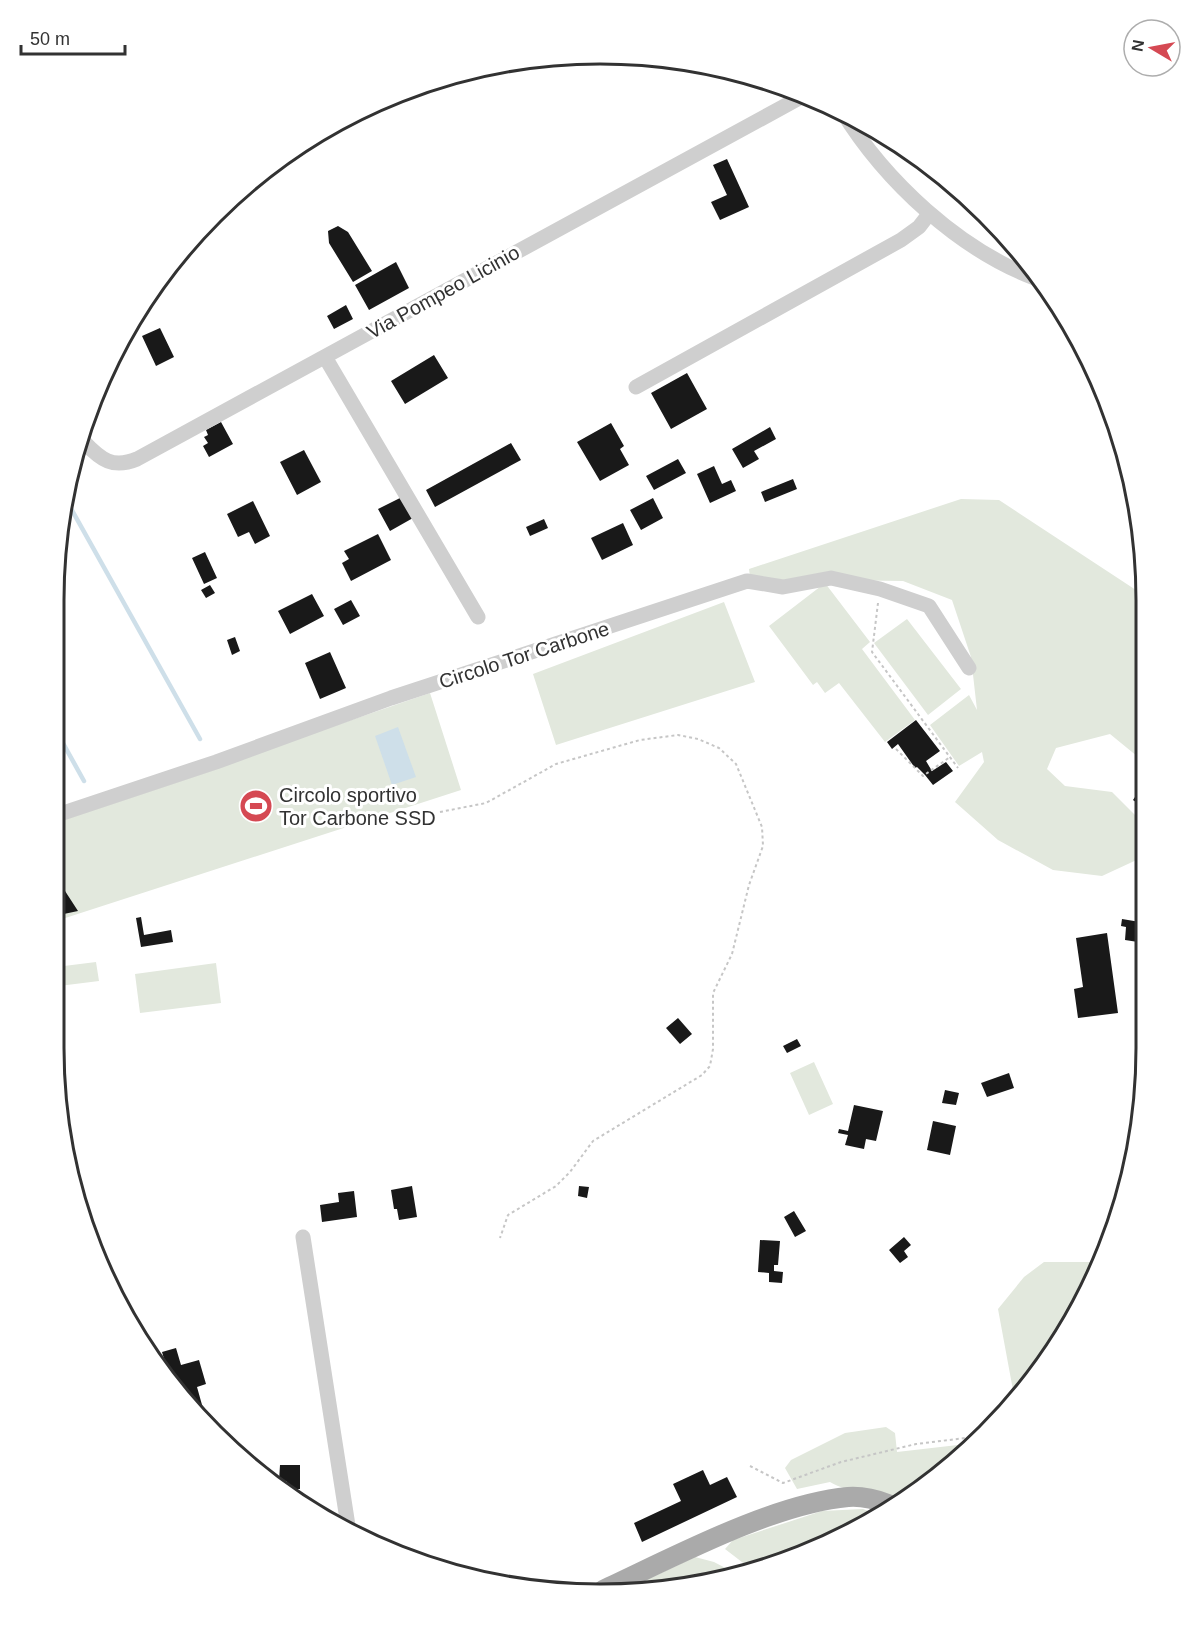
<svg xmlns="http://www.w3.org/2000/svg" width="1200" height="1649" font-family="Arial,sans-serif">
  <rect width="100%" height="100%" fill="#fff"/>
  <path fill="#e2e8dd" d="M961 499 999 500 1142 594 1143 761 1110 734 1056 748 1047 769 1065 786 1112 792 1143 823V857L1102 876 1053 870 998 840 955 802 984 762 982 752 959 766 930 725 969 695 977 710 971 657 952 600 903 581 831 580 751 585 749 569Z
    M825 583 870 642 862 649 915 720 885 742 839 683 825 693 817 682 813 685 769 626Z
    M724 602 755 682 556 745 533 674Z
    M907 619 961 689 928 715 874 643Z
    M430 693 461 790 56 921 54 918V822Z
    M96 962 99 981 59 986 56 967Z
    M216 963 221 1003 140 1013 135 974Z
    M814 1062 833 1104 809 1115 790 1073Z
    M1122 1206 1090 1290 1033 1381 1015 1401 998 1309 1024 1277 1044 1262H1098Z
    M886 1427 895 1433 897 1452 975 1443 960 1460 896 1499C875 1490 849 1494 830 1482L797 1489 785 1468 791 1460 845 1433Z
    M863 1509 874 1513 809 1553 751 1569 725 1549 733 1540 822 1511Z
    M695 1557 714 1562 735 1573 671 1590H625Z"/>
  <path fill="#cedfe9" d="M398 727 416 777 392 785 375 736Z"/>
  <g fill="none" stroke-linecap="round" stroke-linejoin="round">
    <path stroke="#cedfe9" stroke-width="4.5" d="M64 496 200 739
      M54 727 84 781"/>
  </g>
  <path fill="#191919" d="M727 159 749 207 720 220 711 202 727 195 713 165Z
    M338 226 348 232 372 271 353 282 329 243 328 231Z
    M396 262 409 288 369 310 355 285Z
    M346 305 353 319 334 329 327 316Z
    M160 328 174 357 156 366 142 336Z
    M434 355 448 378 405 404 391 381Z
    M687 373 707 409 671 429 651 393Z
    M221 422 233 444 209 457 203 446 208 443 204 437 208 435 206 430Z
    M611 423 624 446 620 449 629 465 600 481 577 442Z
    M770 427 776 439 754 451 759 459 743 468 732 449Z
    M511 443 521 460 435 507 426 490Z
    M304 450 321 482 297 495 280 462Z
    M678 459 686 473 654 490 646 476Z
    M714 466 722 484 731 480 736 491 710 503 697 474Z
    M793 479 797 489 765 502 761 492Z
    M402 497 413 518 390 531 378 509Z
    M653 498 663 518 641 530 630 510Z
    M253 501 270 536 255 544 249 532 238 537 227 514Z
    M544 519 548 528 530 536 526 527Z
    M623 523 633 545 602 560 591 538Z
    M378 534 391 560 351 581 342 563 349 559 344 551Z
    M205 552 217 578 204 584 192 558Z
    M210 585 215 593 206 598 201 590Z
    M312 594 324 616 290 634 278 611Z
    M351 600 360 616 343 625 334 609Z
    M235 637 240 651 232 655 227 640Z
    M330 652 346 688 320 699 305 663Z
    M916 720 940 751 926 761 932 771 946 762 953 771 933 785 925 775 917 767 915 768 898 744 892 749 887 742Z
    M1143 785V807L1133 800Z
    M54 874 78 911 59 915 54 907Z
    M141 917 144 935 171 930 173 942 141 947 136 918Z
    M1122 919 1140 922 1138 942 1125 940 1126 927 1121 926Z
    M1107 933 1118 1013 1078 1018 1074 989 1083 987 1076 938Z
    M54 1012H60L62 1025 54 1026Z
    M678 1018 692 1034 680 1044 666 1028Z
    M797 1039 801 1046 787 1053 783 1046Z
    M1009 1073 1014 1088 987 1097 981 1083Z
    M945 1090 959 1093 956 1105 942 1103Z
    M854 1105 883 1111 876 1141 866 1139 864 1149 845 1145 848 1135 838 1133 839 1129 848 1131Z
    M933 1121 956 1126 950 1155 927 1150Z
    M412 1186 417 1217 399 1220 397 1209H394L391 1190Z
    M579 1186 589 1187 587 1198 578 1196Z
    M354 1191 357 1217 322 1222 320 1205 339 1202 338 1193Z
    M794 1211 806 1231 795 1237 784 1217Z
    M904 1237 911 1245 904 1251 908 1257 900 1263 889 1250Z
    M760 1240 780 1241 778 1265H774V1271L783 1272 782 1283 769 1282V1273L758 1272Z
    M176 1348 181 1365 199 1360 206 1384 197 1387 204 1412 200 1413 170 1379 162 1352Z
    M280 1465H300V1489H287V1481H279Z
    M703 1470 710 1485 727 1477 737 1497 642 1542 634 1523 681 1501 673 1484Z"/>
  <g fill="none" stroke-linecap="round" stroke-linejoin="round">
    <path stroke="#c6c6c6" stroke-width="2" stroke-dasharray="3 3" stroke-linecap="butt" d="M878 603 872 652 958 768
      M896 749 923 776 950 757
      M440 812 486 803 556 764 640 740 678 735 698 739 719 748 736 764 762 827 763 846 749 885 732 954 713 993V1049L710 1066 702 1075 593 1141 570 1172 556 1186 508 1215 500 1238
      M750 1466 783 1483 841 1462 916 1444 982 1436"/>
    <path stroke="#cfcfcf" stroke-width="15" d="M842 111C885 181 959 250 1037 279
      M325 357 478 617
      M636 387 901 240 919 227 929 214
      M84 442C101 460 113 469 137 459L803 96
      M54 816 216 762 391 698 747 581 783 587 831 578 880 589 929 606 969 668
      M303 1237 349 1532"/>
    <path stroke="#aaa" stroke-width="20" d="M603 1590C672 1558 772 1504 848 1497 862 1496 875 1499 888 1504"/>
  </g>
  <defs>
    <symbol id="stadium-disc" viewBox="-11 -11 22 22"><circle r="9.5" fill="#d54953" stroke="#fff"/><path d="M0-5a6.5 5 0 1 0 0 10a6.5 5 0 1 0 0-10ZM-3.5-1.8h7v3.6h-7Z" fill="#fff"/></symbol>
  </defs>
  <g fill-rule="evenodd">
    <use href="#stadium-disc" x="237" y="787" width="38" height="38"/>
  </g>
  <g text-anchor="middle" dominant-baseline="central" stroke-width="6" stroke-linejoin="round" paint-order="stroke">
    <g font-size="20" fill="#323232" stroke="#fff">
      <text transform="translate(443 292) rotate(-29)">Via Pompeo Licinio</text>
      <text transform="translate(524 655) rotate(-18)">Circolo Tor Carbone</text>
    </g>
    <g font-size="20" fill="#323232" stroke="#fff" text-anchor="start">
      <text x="279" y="795">Circolo sportivo<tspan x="279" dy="23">Tor Carbone SSD</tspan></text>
    </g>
  </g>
  <path d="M0 0H1200V1649H0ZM600 64H600A536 536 0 0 1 1136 600V1048A536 536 0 0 1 600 1584H600A536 536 0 0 1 64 1048V600A536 536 0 0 1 600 64Z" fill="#fff" fill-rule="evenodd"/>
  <path fill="none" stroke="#323232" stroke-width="3" d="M600 64H600A536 536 0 0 1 1136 600V1048A536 536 0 0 1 600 1584H600A536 536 0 0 1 64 1048V600A536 536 0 0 1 600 64Z"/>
  <g transform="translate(1152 48) rotate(280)"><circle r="28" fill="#ffffff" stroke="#adadad" stroke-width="1.5"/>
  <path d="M0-4.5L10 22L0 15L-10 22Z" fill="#d54953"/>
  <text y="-9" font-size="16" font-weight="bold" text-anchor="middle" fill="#323232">N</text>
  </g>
  <path d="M21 45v9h104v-9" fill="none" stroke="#323232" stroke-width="3"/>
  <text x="30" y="45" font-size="18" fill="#323232" stroke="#ffffff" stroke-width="4.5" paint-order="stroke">50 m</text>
</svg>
